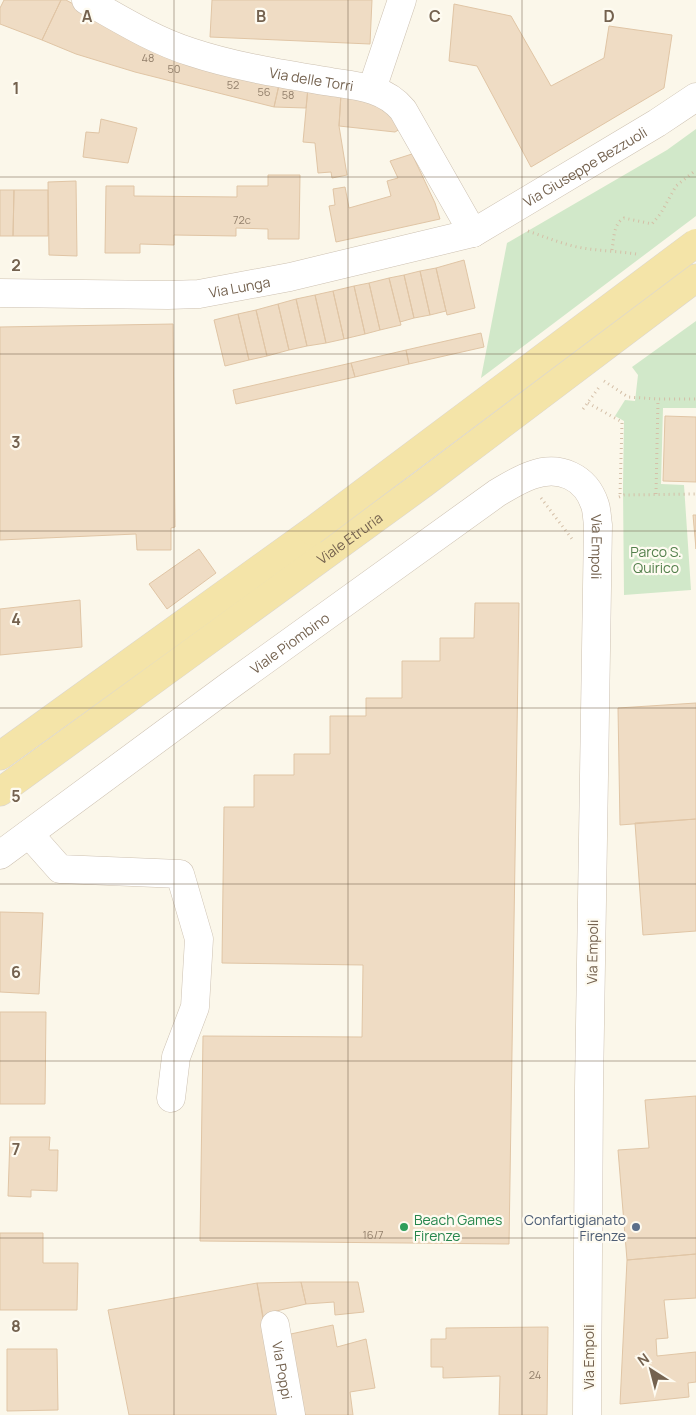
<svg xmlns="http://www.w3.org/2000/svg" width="696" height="1415" font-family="Manrope,sans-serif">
  <rect width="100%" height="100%" fill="#fbf7ea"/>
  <path fill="#d1e8c9" d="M696 129V216L481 378 507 243 667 150Z
    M696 321V408H663L661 484 684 485 691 590 624 595 623 488 624 421 615 416 625 400 635 401 638 375 632 367Z"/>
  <path fill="#efdcc4" stroke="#e0c5a5" d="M4 0H61L42 40 0 24V8Z
    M61 0H66L143 43 279 85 274 107 135 72 76 54 42 40Z
    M212 0H372L370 44 210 37Z
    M454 4 511 16 551 86 604 58 609 26 672 35 664 88 531 167 477 66 449 61Z
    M279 85 308 88 306 108 274 107Z
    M308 88 341 94 339 126 347 175 332 178 331 172 318 173 315 143 303 142Z
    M341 94 390 108 400 129 395 132 339 126Z
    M101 119 137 128 128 163 83 157 86 132 99 133Z
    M412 154 435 203 440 219 336 242 329 206 335 205 333 189 345 187 349 208 391 196 387 181 398 178 390 161Z
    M268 175H300L299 239H268V229L236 228V236L174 235V245L140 244V253H105L106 186H134V196L237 197V186H268Z
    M76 181 77 256 49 255 48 182Z
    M0 190H14L13 236H0Z
    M14 190H48V236H13Z
    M464 260 475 308 447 315 436 268Z
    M436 268 446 311 430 315 420 271Z
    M420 271 430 315 414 318 404 275Z
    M404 275 414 318 400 322 389 278Z
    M389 278 401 325 380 330 369 283Z
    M369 283 380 330 365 334 354 286Z
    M354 286 365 334 344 339 333 291Z
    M333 291 344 339 326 343 315 295Z
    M315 295 326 343 307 346 296 299Z
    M296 299 307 346 289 350 278 304Z
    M278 304 289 350 267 356 256 310Z
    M256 310 267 356 249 360 238 314Z
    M238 314 249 360 225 366 214 320Z
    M173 324 175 527 171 528V550H137L136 534 0 540V327Z
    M481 333 484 347 409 364 406 350Z
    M406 350 409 364 355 377 351 363Z
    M351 363 355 377 236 404 233 390Z
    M665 416 696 417V482L663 481Z
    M693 515H696V549Z
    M199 549 216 573 167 609 149 584Z
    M80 600 82 647 0 655V609Z
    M475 603H519L509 1244 200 1241 203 1036 362 1037 363 965 222 963 224 807H254V775H294V754H330V716H366V698H402V661H440V638H474Z
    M696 703V819L620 825 618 708Z
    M696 819V931L643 935 635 823Z
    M0 912 43 913 39 994 0 992Z
    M0 1012H46L45 1104H0Z
    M696 1096V1254L627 1260 618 1150 649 1148 645 1100Z
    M10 1137H50L49 1150H58L57 1191 31 1190V1197L8 1196Z
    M0 1233H43V1263H78L77 1310H0Z
    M696 1254V1298L664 1300 668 1338 656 1339 657 1356 696 1352V1382L688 1383 689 1397 620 1404 627 1260Z
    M301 1282 306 1304 272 1312 263 1319 257 1283Z
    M301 1282H358L364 1312 335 1315 334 1302 306 1304Z
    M257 1283 281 1415H129L108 1310Z
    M333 1325 337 1347 366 1339 375 1388 350 1392 353 1415H305L286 1335Z
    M548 1327 547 1415H499L500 1376 443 1378V1367H431V1339H446V1328Z
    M7 1349H57L58 1410 7 1411Z"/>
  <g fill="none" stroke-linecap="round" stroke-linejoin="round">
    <defs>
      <g id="minor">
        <path id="s1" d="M86 0C120 19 153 40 191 52 236 67 284 74 331 82 358 86 385 88 403 110L473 233"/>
        <path d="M372 89 402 0"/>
        <path id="s2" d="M0 293 168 295 199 294 290 277 473 233 657 123 696 97"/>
        <path d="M29 834 60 869 180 874 199 939 195 1007 176 1057 171 1098"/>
        <path id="s3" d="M0 855 229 686 497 493C509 486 520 479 532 475 560 465 586 477 595 505 597 511 597 519 598 525L589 1088 587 1415"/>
        <path id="s4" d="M275 1325 291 1415"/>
      </g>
      <g id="major">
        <path d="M0 756 312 531"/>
        <path id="s5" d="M0 792 423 484 696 278"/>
      </g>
    </defs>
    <use href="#minor" stroke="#cdc1b1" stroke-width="29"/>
    <use href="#major" stroke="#dbd6d1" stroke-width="29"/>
    <path stroke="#d4bfa7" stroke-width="3" stroke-dasharray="1 4" stroke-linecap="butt" d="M528 231C545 237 560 243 577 247 597 251 617 251 636 254
      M612 250C614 239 613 224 624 218L652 224 661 213 676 186 696 170
      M604 381 628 397 658 399H696
      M588 403 622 422 620 495
      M583 409 600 386
      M656 494 658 399
      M619 497 624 495 696 494
      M541 498 572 539"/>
    <use href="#minor" stroke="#fff" stroke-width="28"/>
    <use href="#major" stroke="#f4e4a8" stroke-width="28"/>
    <defs>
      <path id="major-bridge" d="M312 531 696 243"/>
    </defs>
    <use href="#major-bridge" stroke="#dbd6d1" stroke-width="29" stroke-linecap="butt"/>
    <use href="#major-bridge" stroke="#f4e4a8" stroke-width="28"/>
  </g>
  <path fill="none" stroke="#74624f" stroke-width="1" stroke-opacity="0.55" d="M174 0V1415M348 0V1415M522 0V1415M0 177H696M0 354H696M0 531H696M0 708H696M0 884H696M0 1061H696M0 1238H696"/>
  <circle fill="#2e9e5b" stroke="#fefbf1" stroke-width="2" cx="404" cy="1227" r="5"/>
  <circle fill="#5c6f8a" stroke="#fefbf1" stroke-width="2" cx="636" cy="1227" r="5"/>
  <g text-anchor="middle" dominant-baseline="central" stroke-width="4.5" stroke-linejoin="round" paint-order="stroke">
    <g font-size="11" fill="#93806c">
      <text x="148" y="57">48</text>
      <text x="174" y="68">50</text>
      <text x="233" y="84">52</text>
      <text x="264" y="91">56</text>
      <text x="288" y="94">58</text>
      <text x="242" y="219">72c</text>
      <text x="373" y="1234">16/7</text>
      <text x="535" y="1374">24</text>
    </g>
    <g font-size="14" fill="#74624f" stroke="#fefbf1">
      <text stroke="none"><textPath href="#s1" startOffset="241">Via delle Torri</textPath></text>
      <text stroke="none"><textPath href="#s2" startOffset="610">Via Giuseppe Bezzuoli</textPath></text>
      <text stroke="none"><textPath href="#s2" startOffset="240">Via Lunga</textPath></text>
      <text stroke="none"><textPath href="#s5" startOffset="432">Viale Etruria</textPath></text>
      <text stroke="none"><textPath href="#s3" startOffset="775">Via Empoli</textPath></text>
      <text stroke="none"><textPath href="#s3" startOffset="359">Viale Piombino</textPath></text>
      <text transform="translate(592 952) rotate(-89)">Via Empoli</text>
      <text transform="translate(588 1357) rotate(-90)">Via Empoli</text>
      <text stroke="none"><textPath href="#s4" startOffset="46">Via Poppi</textPath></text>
    </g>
    <g font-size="14" fill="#527f4b" stroke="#fefbf1">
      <text x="656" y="551">Parco S.<tspan x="656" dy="16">Quirico</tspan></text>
    </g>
    <g font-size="14" fill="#27864d" stroke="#fefbf1" text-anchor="start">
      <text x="414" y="1219">Beach Games<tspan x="414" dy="16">Firenze</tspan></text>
    </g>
    <g font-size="14" fill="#4e5e75" stroke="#fefbf1" text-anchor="end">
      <text x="626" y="1219">Confartigianato<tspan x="626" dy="16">Firenze</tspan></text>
    </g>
  </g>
  <g font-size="16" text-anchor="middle" font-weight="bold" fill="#74624f" stroke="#fefbf1" stroke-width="4.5" stroke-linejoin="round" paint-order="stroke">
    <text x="87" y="22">A</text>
    <text x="261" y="22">B</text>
    <text x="435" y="22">C</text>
    <text x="609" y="22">D</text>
    <text x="16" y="94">1</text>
    <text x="16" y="271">2</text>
    <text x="16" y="448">3</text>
    <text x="16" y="625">4</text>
    <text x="16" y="802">5</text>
    <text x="16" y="978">6</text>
    <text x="16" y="1155">7</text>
    <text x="16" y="1332">8</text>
  </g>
  <g transform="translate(651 1370) rotate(324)" stroke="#fefbf1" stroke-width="4" paint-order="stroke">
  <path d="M0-4L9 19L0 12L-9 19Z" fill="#74624f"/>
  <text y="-8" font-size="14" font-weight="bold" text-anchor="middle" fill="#74624f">N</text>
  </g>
</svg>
